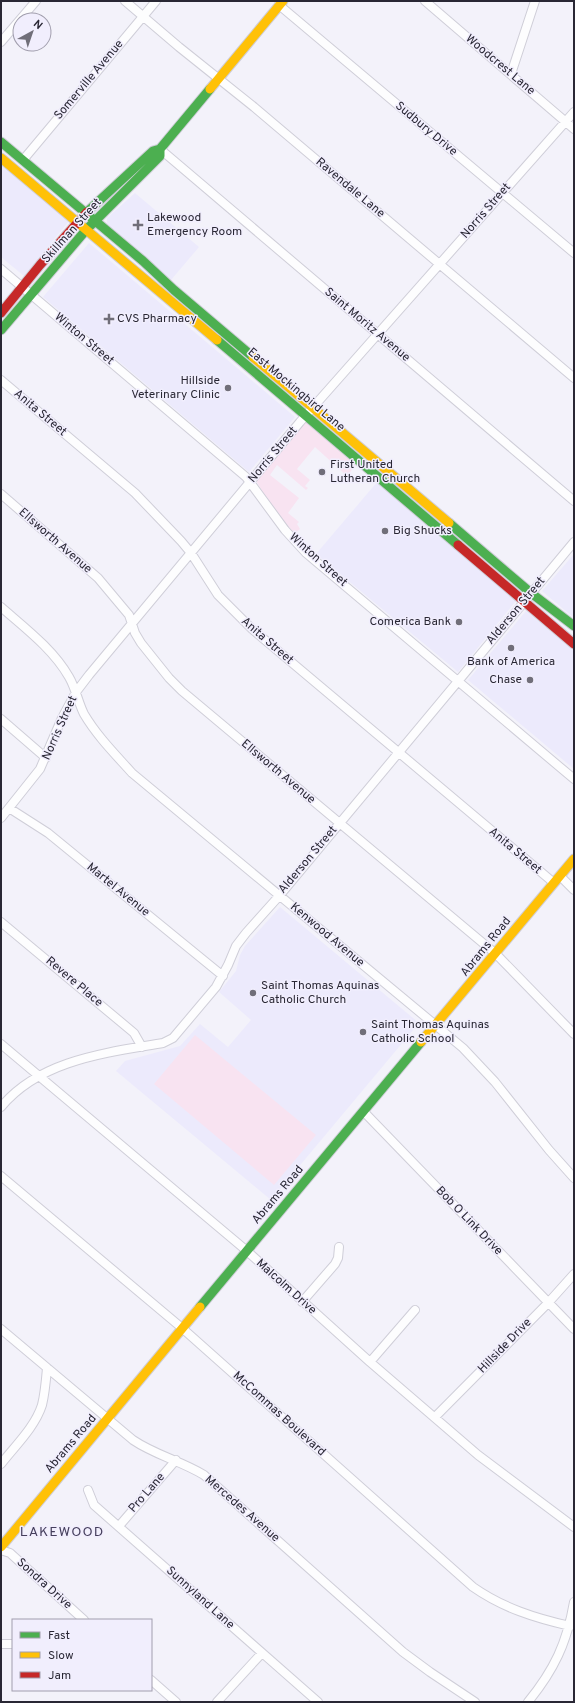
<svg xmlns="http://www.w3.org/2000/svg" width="575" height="1703" font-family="Overpass,sans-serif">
  <rect width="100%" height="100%" fill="#f3f2fa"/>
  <path fill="#eceafc" d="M1 163 70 220 24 276 1 257Z
    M135 193 199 247 171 280 107 224V218Z
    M89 243 295 417 249 472 43 297Z
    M378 481 516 601 458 672 316 554Z
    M574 554V618L542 591Z
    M526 611 574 651V769L468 680Z
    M280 907 419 1023 271 1200 116 1071 125 1061 180 1046 200 1024 228 1047 251 1020 219 992 236 971 240 955 245 946Z"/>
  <path fill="#f8e3f1" d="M304 423H308L355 463V466L347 476 315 447 297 469 310 480 305 486 308 488 306 490 277 465 270 475 299 498 288 513 299 522 297 524 300 529 295 533C287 528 257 487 256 479Z
    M195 1035 316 1135 274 1185 154 1084Z"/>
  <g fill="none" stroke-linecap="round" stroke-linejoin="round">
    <defs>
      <path id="street" d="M125 1 179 47 254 107 574 378
        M425 1 574 129
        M279 5 574 253
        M1 42 36 1
        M511 74 535 1
        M160 149 574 501
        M23 160 156 1
        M1 269 246 477 285 530 306 553 574 779
        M1 380 135 493 181 541 191 553 218 595 252 629 554 883
        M1 494 98 578 129 615 135 633 141 643 169 678 182 691 496 954 574 1034
        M1 607C25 628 53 649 69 677 76 689 78 702 84 714 97 736 115 754 132 773L463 1048 495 1082 549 1150 574 1178
        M1 719 46 758
        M9 808 48 833 223 976
        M1 818 40 769 62 718 76 692 89 675 300 422 574 112
        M560 876 574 890
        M1 922 134 1033 142 1047
        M1 1044 247 1251 370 1362 478 1455 574 1527
        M1 1107C40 1060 105 1053 163 1043L173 1038 216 987 228 965 236 946 246 933 280 895 574 542
        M364 1112 574 1329
        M1 1176 182 1328 473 1587C503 1608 535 1618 570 1626
        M302 1302 335 1264 338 1258 339 1247
        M1 1329 133 1440C155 1455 181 1461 204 1475L403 1652 430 1672 475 1702
        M370 1362 415 1310
        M435 1417 548 1303 574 1274
        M1 1464C15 1446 35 1427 42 1405 45 1393 46 1380 47 1368
        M88 1490 94 1505 318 1702
        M119 1526 176 1460
        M1 1550 10 1553 84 1620
        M1 1644H13
        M151 1680 176 1702
        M217 1702 262 1653
        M528 1702C554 1670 567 1643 574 1602"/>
      <path id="fast" d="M1 142 143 261 174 290 253 357
        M87 212 153 151 160 149
        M1 330 86 230 160 156V149L210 89
        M217 340 458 545
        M449 523 531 593 574 626
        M200 1307 421 1042"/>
      <path id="slow" d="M210 89 283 1
        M1 158 217 340
        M253 357 449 523
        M421 1042 574 859
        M1 1547 200 1307"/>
      <path id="jam" d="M1 313 40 265 87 212
        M458 545 574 644"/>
    </defs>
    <use href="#street" stroke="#cfced8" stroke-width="10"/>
    <use href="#fast" stroke="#cfced8" stroke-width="11"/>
    <use href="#slow" stroke="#cfced8" stroke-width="11"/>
    <use href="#jam" stroke="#cfced8" stroke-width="11"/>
    <use href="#street" stroke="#fdfdfe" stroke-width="8"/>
    <use href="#fast" stroke="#4caf50" stroke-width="9"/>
    <use href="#slow" stroke="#ffc107" stroke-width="9"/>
    <use href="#jam" stroke="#c62828" stroke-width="9"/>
  </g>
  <g fill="#706e79" stroke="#f1eefd" stroke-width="1.5">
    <path d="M136 219h4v4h4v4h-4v4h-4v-4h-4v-4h4z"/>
    <path d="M107 313h4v4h4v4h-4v4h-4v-4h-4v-4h4z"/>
    <circle cx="228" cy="388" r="4"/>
    <circle cx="322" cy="472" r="4"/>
    <circle cx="385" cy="531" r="4"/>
    <circle cx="459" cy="622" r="4"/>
    <circle cx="511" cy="648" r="4"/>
    <circle cx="530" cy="680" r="4"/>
    <circle cx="253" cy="993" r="4"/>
    <circle cx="363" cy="1032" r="4"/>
  </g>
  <g text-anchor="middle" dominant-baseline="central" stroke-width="3" stroke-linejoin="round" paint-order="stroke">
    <g font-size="12" fill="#292734" stroke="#f1eefd">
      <text transform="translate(500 65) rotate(40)">Woodcrest Lane</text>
      <text transform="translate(89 80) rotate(-50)">Somerville Avenue</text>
      <text transform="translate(426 129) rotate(40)">Sudbury Drive</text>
      <text transform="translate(350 188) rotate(40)">Ravendale Lane</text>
      <text transform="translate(486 211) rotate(-49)">Norris Street</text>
      <text transform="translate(72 231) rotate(-48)">Skillman Street</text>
      <text transform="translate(367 325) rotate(40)">Saint Moritz Avenue</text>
      <text transform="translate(84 339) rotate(40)">Winton Street</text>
      <text transform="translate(296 390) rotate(40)">East Mockingbird Lane</text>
      <text transform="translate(40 413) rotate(40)">Anita Street</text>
      <text transform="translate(273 455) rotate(-50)">Norris Street</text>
      <text transform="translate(55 541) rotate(41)">Ellsworth Avenue</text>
      <text transform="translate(318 560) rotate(42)">Winton Street</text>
      <text transform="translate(516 611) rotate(-50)">Alderson Street</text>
      <text transform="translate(267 641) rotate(41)">Anita Street</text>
      <text transform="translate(60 728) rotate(-66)">Norris Street</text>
      <text transform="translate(278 772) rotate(40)">Ellsworth Avenue</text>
      <text transform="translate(515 851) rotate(40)">Anita Street</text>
      <text transform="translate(308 860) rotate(-50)">Alderson Street</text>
      <text transform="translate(118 890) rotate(39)">Martel Avenue</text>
      <text transform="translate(327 935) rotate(40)">Kenwood Avenue</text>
      <text transform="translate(486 947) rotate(-51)">Abrams Road</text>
      <text transform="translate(74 982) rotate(40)">Revere Place</text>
      <text transform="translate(278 1195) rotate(-50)">Abrams Road</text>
      <text transform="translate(469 1221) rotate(46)">Bob O Link Drive</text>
      <text transform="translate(286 1287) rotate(42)">Malcolm Drive</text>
      <text transform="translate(505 1346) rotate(-46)">Hillside Drive</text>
      <text transform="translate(279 1414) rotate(42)">McCommas Boulevard</text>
      <text transform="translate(71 1444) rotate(-50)">Abrams Road</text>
      <text transform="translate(147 1493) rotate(-49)">Pro Lane</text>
      <text transform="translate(242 1509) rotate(41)">Mercedes Avenue</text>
      <text transform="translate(44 1584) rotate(42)">Sondra Drive</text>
      <text transform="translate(200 1598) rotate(42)">Sunnyland Lane</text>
    </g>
    <g font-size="12" fill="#292734" stroke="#f1eefd" text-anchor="start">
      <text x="147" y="218">Lakewood<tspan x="147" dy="14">Emergency Room</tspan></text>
      <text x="117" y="319">CVS Pharmacy</text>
      <text x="220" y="381" text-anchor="end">Hillside<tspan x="220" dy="14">Veterinary Clinic</tspan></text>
      <text x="330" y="465">First United<tspan x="330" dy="14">Lutheran Church</tspan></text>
      <text x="393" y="531">Big Shucks</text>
      <text x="451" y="622" text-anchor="end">Comerica Bank</text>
      <text x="511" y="662" text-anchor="middle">Bank of America</text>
      <text x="522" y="680" text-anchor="end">Chase</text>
      <text x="261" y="986">Saint Thomas Aquinas<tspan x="261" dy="14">Catholic Church</tspan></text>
      <text x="371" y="1025">Saint Thomas Aquinas<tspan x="371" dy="14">Catholic School</tspan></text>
    </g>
    <g font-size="14" letter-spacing="1" fill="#453f5c" stroke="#f1eefd">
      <text x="62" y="1532">LAKEWOOD</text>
    </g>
  </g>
  <rect width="575" height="1703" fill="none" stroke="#292734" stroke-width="4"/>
  <rect x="12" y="1619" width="140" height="72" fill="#f1eefd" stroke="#a19ead"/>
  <rect x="20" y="1632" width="20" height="6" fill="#4caf50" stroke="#a19ead"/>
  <text x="48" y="1639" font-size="12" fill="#292734">Fast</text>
  <rect x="20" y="1652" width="20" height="6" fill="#ffc107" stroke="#a19ead"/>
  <text x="48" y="1659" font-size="12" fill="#292734">Slow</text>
  <rect x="20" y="1672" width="20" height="6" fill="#c62828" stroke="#a19ead"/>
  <text x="48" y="1679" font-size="12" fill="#292734">Jam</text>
  <g transform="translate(32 32) rotate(40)"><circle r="19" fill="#f1eefd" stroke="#a19ead"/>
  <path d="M0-3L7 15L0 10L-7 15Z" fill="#706e79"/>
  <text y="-6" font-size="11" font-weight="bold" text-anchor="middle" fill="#292734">N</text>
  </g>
</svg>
